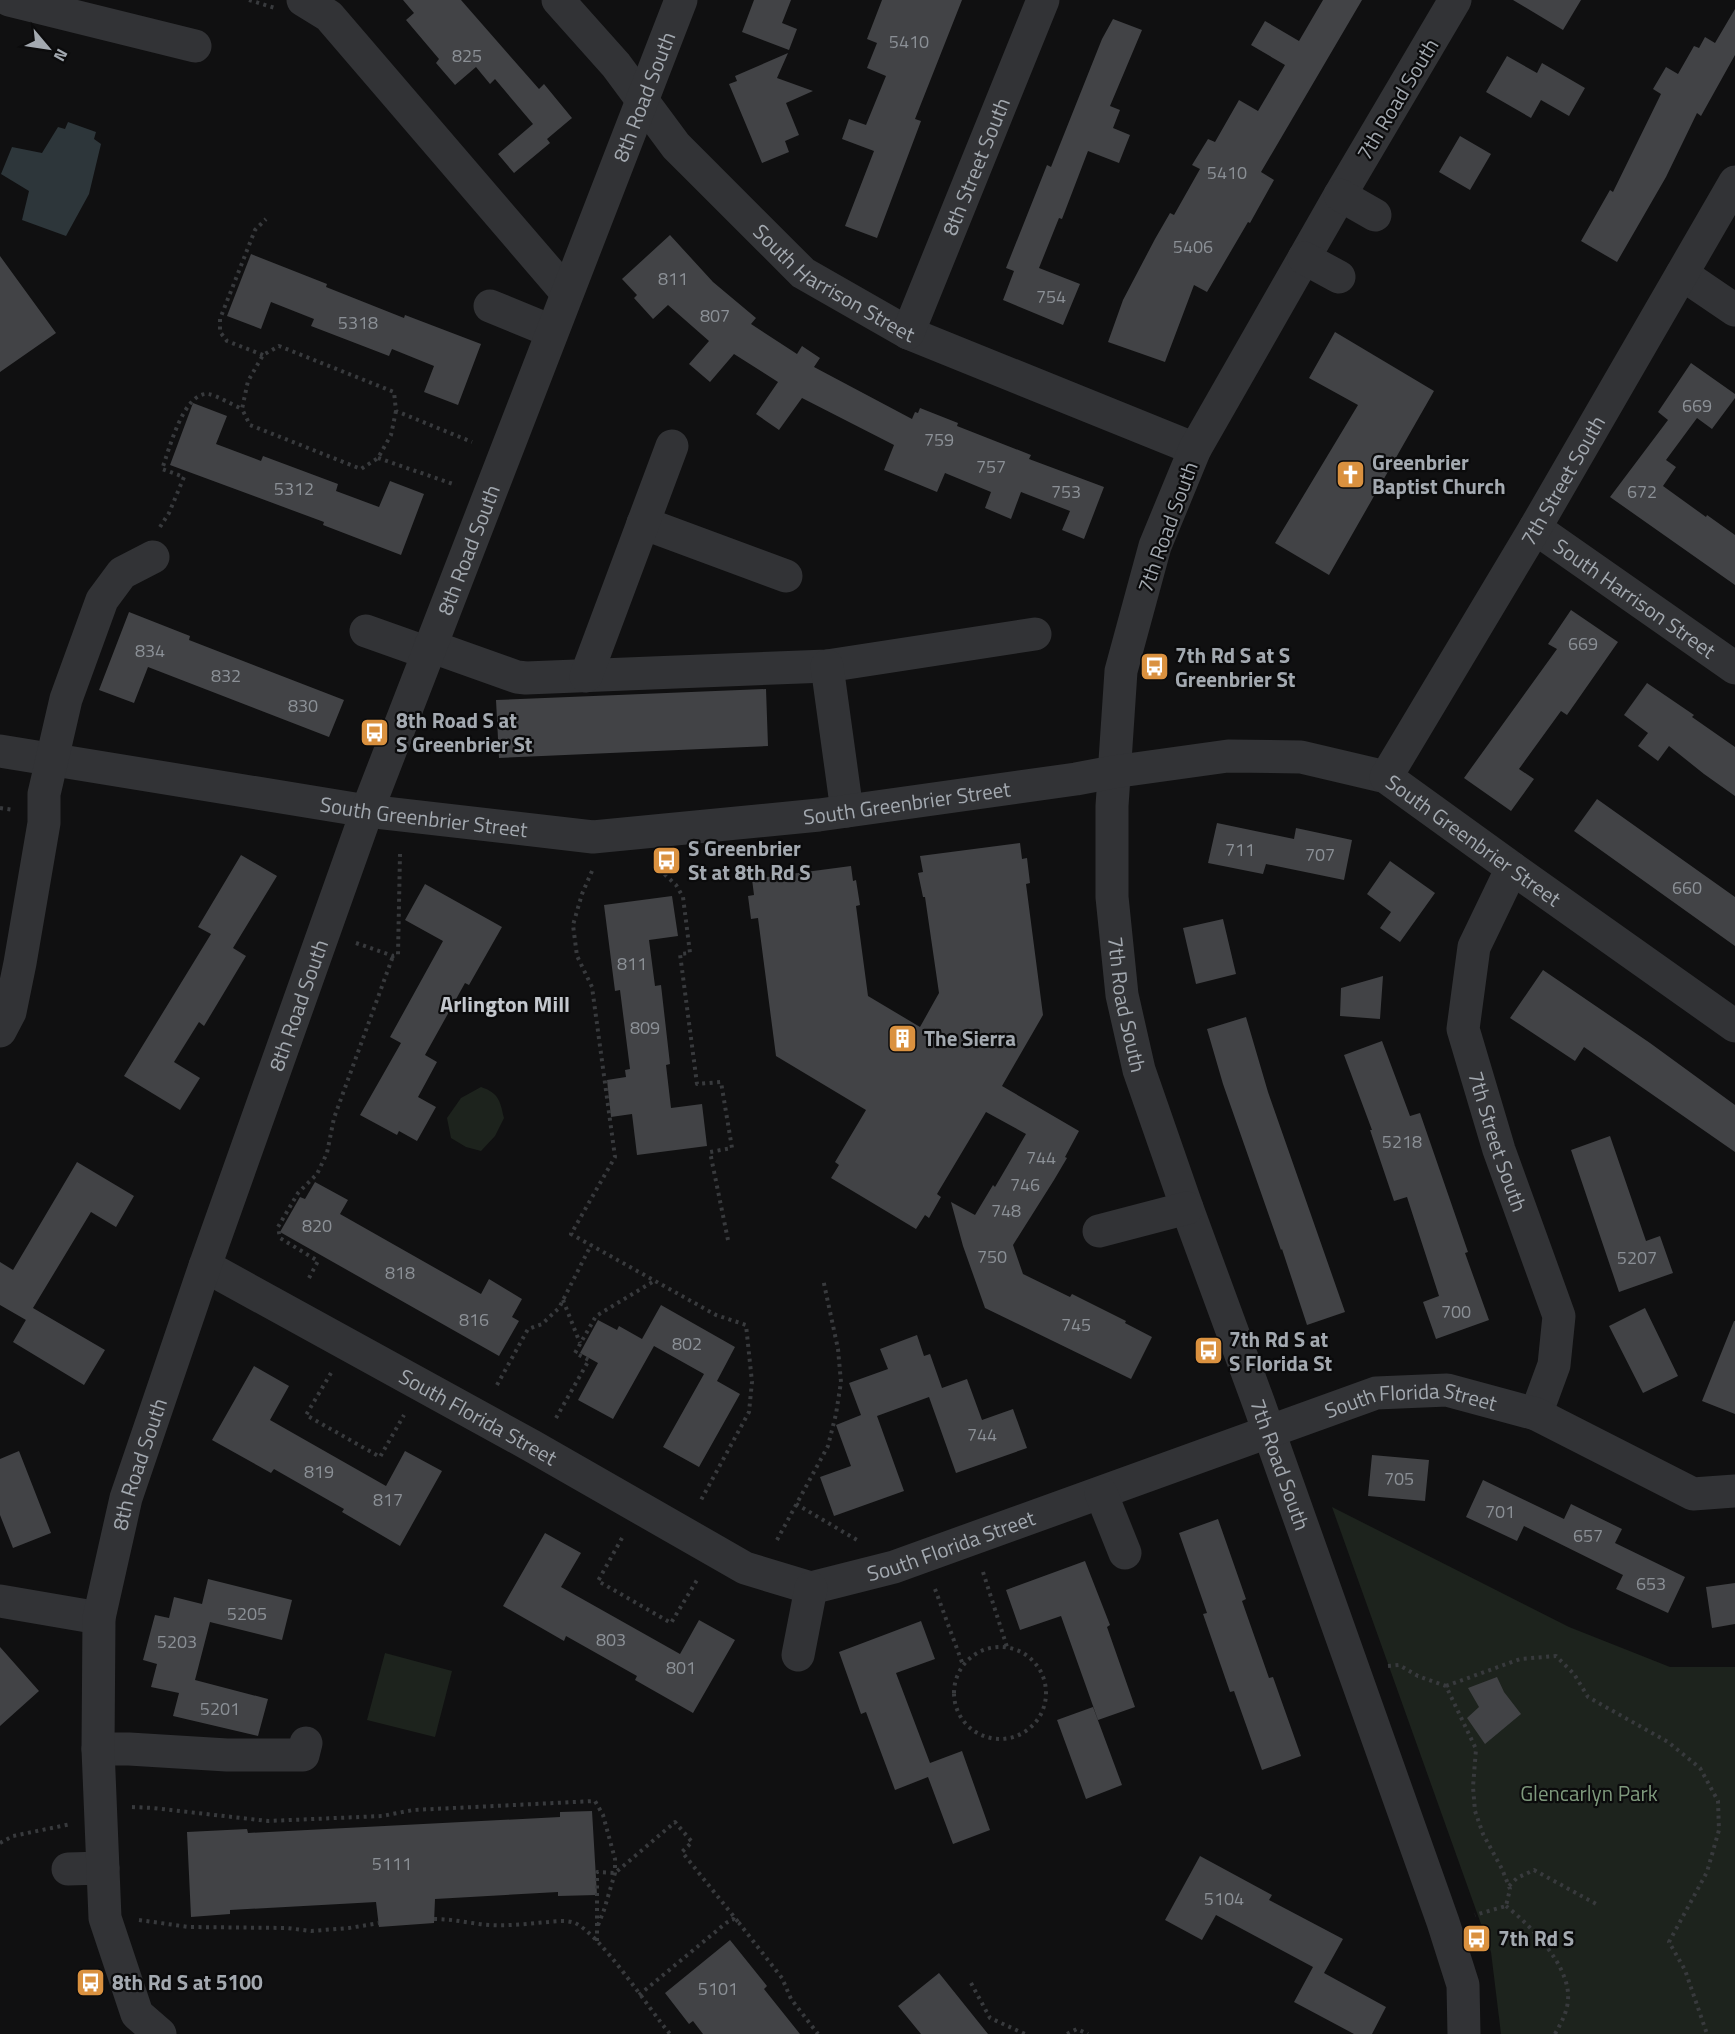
<svg xmlns="http://www.w3.org/2000/svg" width="1735" height="2034" font-family="'Titillium Web',sans-serif">
  <rect width="100%" height="100%" fill="#101011"/>
  <path fill="#1d231d" d="M481 1087C499 1093 500 1101 504 1118L495 1136 481 1151 466 1147 451 1138 447 1118 461 1098Z
    M1332 1507 1569 1627 1670 1667H1735V2034H1501L1491 1952Z
    M385 1653 452 1671 435 1737 367 1720Z"/>
  <path fill="#2d363a" d="M68 122 96 132 94 139 101 144 89 194 66 236 22 220 29 191 1 174 12 147 42 153 58 127 65 129Z"/>
  <path fill="#424346" d="M403 0H461L539 89 544 84 572 118 547 139 550 143 514 173 498 154 533 124 495 79 490 84 476 67 455 85 436 63 439 59 406 20 414 13Z
    M754 0H791L782 23 797 29 789 50 742 32Z
    M882 0H962L915 119 921 121 877 238 845 226 874 151 842 139 849 119 866 125 886 76 867 68 877 43 867 39Z
    M1323 0H1362L1261 172 1274 180 1250 223 1248 222 1207 292 1194 285 1165 362 1108 342 1123 300 1155 239 1170 213 1174 215 1200 169 1192 165 1208 139 1215 142 1239 100 1258 111 1285 65 1251 45 1265 21 1299 41Z
    M1513 0H1581L1563 30Z
    M1735 9V55L1701 116 1697 113 1666 177 1617 262 1581 241 1610 190 1613 192 1661 94 1653 89 1666 67 1678 74 1694 46 1699 48 1705 37 1715 43Z
    M1113 19 1142 30 1110 106 1120 110 1113 128 1130 135 1119 163 1088 151 1062 219 1059 218 1039 268 1080 284 1063 325 1003 300 1014 271 1006 268 1047 165 1051 167 1102 39Z
    M788 53 777 78 813 91 786 103 799 135 785 141 789 152 762 163 729 84 737 81 735 76Z
    M1507 56 1537 73 1542 63 1585 88 1569 116 1541 100 1531 118 1486 92Z
    M1460 136 1491 154 1470 190 1439 172Z
    M670 235 713 282 756 318 751 324 797 354 802 346 820 358 814 367 912 419 915 412 918 413 920 408 958 423 957 426 1031 455 1029 459 1104 487 1084 539 1062 530 1070 511 1021 492 1011 519 985 508 991 492 945 473 937 492 884 470 894 445 802 398 779 430 756 414 778 382 734 354 710 382 689 364 709 341 668 305 653 319 634 298 637 295 622 279Z
    M251 254 327 284 326 287 404 318 405 315 481 344 458 405 424 392 434 366 392 349 389 356 311 326 314 319 271 302 261 329 227 316Z
    M0 256 56 333 0 372Z
    M1335 332 1434 391 1329 575 1275 543 1358 405 1309 378Z
    M1691 363 1735 394V398L1712 429 1697 418 1666 460 1676 467 1663 486 1706 517 1707 515 1735 535V585L1610 497 1668 420 1658 412Z
    M193 403 227 416 216 444 261 461 263 456 338 484 336 491 379 507 390 481 424 494 401 555 323 525 324 522 170 465Z
    M1571 610 1618 642 1567 715 1561 711 1519 769 1534 779 1511 811 1464 778 1557 649 1548 644Z
    M129 612 190 636 189 640 344 700 329 737 148 667 134 703 99 690Z
    M1647 683 1694 715 1692 717 1735 747V796L1704 774 1669 746 1658 761 1638 746 1648 733 1624 715Z
    M766 689 768 746 499 758 496 700Z
    M1597 799 1735 897V946L1574 831Z
    M1217 823 1294 839 1296 828 1352 840 1344 880 1266 864 1263 874 1208 863Z
    M1020 843 1022 859 1027 858 1030 883 1026 884 1043 1015 1002 1086 1079 1131 1065 1157 1067 1158 1054 1180 1013 1245 1023 1274 1070 1297 1072 1294 1126 1321 1125 1323 1152 1337 1131 1379 985 1308 963 1246 951 1202 975 1215 993 1185 995 1187 1026 1134 986 1112 937 1194 941 1197 929 1218 925 1215 916 1229 831 1178 839 1165 835 1162 866 1110 776 1056 758 918 751 919 748 896 754 895 752 879 851 866 853 881 856 880 860 905 856 906 868 996 920 1027 939 993 925 897H923L918 873 923 872 920 856Z
    M241 855 277 876 233 948 246 956 204 1026 199 1022 174 1062 200 1078 180 1110 124 1076 211 934 198 927Z
    M1390 861 1435 893 1400 942 1380 928 1391 912 1367 894Z
    M425 884 502 927 469 985 465 983 425 1055 437 1062 418 1097 436 1107 417 1141 399 1131 397 1135 360 1115 401 1043 390 1037 443 941 405 920Z
    M672 896 678 936 649 940 655 986 661 985 670 1064 666 1065 671 1108 702 1104 707 1146 637 1155 632 1114 611 1117 607 1080 626 1077 625 1070 630 1069 620 990 615 991 604 905Z
    M1223 919 1236 974 1196 984 1183 928Z
    M1543 970 1650 1043 1735 1105V1152L1584 1047 1575 1061 1510 1018Z
    M1383 976 1380 1019 1340 1016 1341 988Z
    M1246 1017 1268 1092 1345 1312 1307 1325 1282 1249 1281 1250 1223 1084 1207 1029Z
    M1382 1041 1410 1116 1420 1113 1468 1252 1465 1253 1489 1320 1436 1339 1423 1302 1439 1296 1407 1197 1394 1201 1370 1130H1372L1344 1055Z
    M1610 1136 1646 1241 1660 1236 1673 1273 1619 1292 1571 1150Z
    M77 1162 134 1196 116 1227 91 1212 33 1308 105 1350 84 1385 13 1342 27 1318 26 1320 0 1305V1262L13 1270Z
    M315 1182 348 1200 340 1214 481 1294 489 1279 522 1299 512 1317 519 1321 499 1356 280 1232 300 1197 305 1199Z
    M661 1305 735 1347 717 1381 740 1394 699 1467 663 1447 704 1374 654 1346 613 1419 578 1400 598 1363 580 1353 598 1320 617 1330 619 1326 642 1339Z
    M1645 1308 1678 1376 1643 1393 1609 1326Z
    M1734 1321H1735V1414L1702 1401Z
    M917 1335 924 1356 930 1354 942 1388 967 1379 982 1420 1013 1409 1027 1448 956 1473 929 1397 877 1416 904 1491 834 1516 820 1477 851 1466 836 1425 861 1415 849 1383 888 1369 880 1349Z
    M254 1366 289 1386 270 1420 386 1486 405 1451 442 1471 400 1546 342 1512 344 1509 274 1469 271 1473 212 1440Z
    M19 1451 51 1533 13 1548 0 1515V1459Z
    M1372 1455 1429 1460 1425 1501 1368 1496Z
    M1483 1480 1564 1519 1571 1504 1622 1529 1615 1543 1685 1577 1668 1613 1616 1589 1623 1575 1524 1526 1517 1541 1466 1517Z
    M1218 1519 1246 1599 1242 1601 1269 1678 1273 1677 1301 1756 1262 1770 1234 1691 1230 1692 1203 1614 1207 1613 1179 1533Z
    M545 1533 581 1553 561 1587 680 1654 699 1620 735 1640 693 1713 635 1680 637 1676 566 1636 564 1641 503 1606Z
    M1085 1561 1110 1625 1107 1627 1135 1707 1098 1720 1061 1616 1020 1630 1006 1590Z
    M208 1579 292 1600 282 1640 210 1622 195 1680 268 1699 258 1736 173 1716 179 1693 151 1687 157 1664 143 1660 155 1615 169 1618 174 1597 202 1604Z
    M1735 1583V1624L1712 1628 1706 1587Z
    M921 1621 935 1659 896 1673 930 1763 962 1751 990 1830 953 1844 928 1777 895 1790 866 1712 861 1714 839 1652Z
    M0 1647 39 1691 0 1726Z
    M1497 1677 1504 1692 1521 1714 1485 1744 1467 1718 1479 1707 1468 1688Z
    M1093 1707 1122 1785 1086 1799 1057 1720Z
    M592 1811 597 1895 558 1896V1892L435 1899 434 1923 379 1927 376 1902 230 1910V1914L191 1917 187 1832 247 1829 248 1833 560 1817V1812Z
    M1200 1856 1272 1895 1269 1900 1343 1939 1324 1973 1386 2007 1372 2034H1354L1294 2002 1313 1967 1216 1915 1202 1940 1165 1920Z
    M730 1940 767 1986 764 1989 800 2034H703L693 2021 689 2024 665 1993Z
    M939 1973 988 2034H921L898 2006Z"/>
  <g fill="none" stroke-linecap="round" stroke-linejoin="round">
    <path stroke="#383a3d" stroke-width="4" stroke-dasharray="3 4.5" stroke-linecap="butt" d="M249 0 275 8
      M263 355 227 341 220 332V319L255 230 266 219
      M396 411 391 435 378 458 361 469 250 425 242 409 248 381 263 355 279 346 394 392 396 411 472 442
      M378 458 456 485
      M160 527 169 513 184 477 162 469C169 451 183 392 208 394 216 395 233 405 242 409
      M0 808 14 810
      M659 869 676 885 683 897 690 953 680 954 697 1084 721 1082 732 1148 710 1152 728 1240
      M592 871 582 894 573 925 577 956 592 987 615 1157 571 1234 716 1315 746 1325 752 1382 749 1412 701 1500
      M356 943 393 956 398 955 400 854
      M309 1278 318 1261 280 1238 278 1227 298 1193 317 1174 327 1153 334 1118 393 956
      M563 1300 580 1343
      M331 1373 306 1415 380 1457 404 1415
      M497 1385 528 1329 542 1324 559 1308 591 1245
      M556 1418 589 1360 575 1353 596 1316 654 1281
      M796 1504 857 1540
      M622 1538 598 1581 671 1623 697 1580
      M777 1540 828 1446 836 1414 841 1382 838 1349 823 1279
      M983 1572 1007 1647
      M935 1589 963 1665
      M954 1693a46 46 0 1 1 92 0a46 46 0 1 1-92 0Z
      M1388 1666 1399 1665 1418 1676 1446 1686 1476 1749 1473 1787 1475 1811 1483 1834 1502 1869 1510 1889 1506 1906 1475 1915
      M1446 1686 1520 1659 1556 1656 1574 1674 1588 1697 1668 1742 1700 1768 1718 1801 1719 1830 1707 1872 1669 1942 1685 1970 1707 2034
      M132 1807 153 1808 268 1821 382 1816 413 1810 595 1801 603 1815 615 1859V1873L604 1910 597 1928
      M0 1843 13 1836 71 1824
      M1509 1886 1517 1878 1534 1870 1598 1905
      M1506 1906C1530 1925 1571 1966 1568 2000 1567 2013 1561 2023 1555 2034
      M434 1919C450 1919 464 1922 479 1924 502 1927 525 1924 548 1922 557 1921 567 1920 575 1923 601 1935 649 2009 670 2034
      M139 1920 189 1927 287 1928 311 1931 349 1928 379 1923
      M597 1941V1872L615 1873 675 1822 692 1842 682 1852 739 1923
      M971 1983 990 2018 1025 2034
      M639 1995 726 1923 733 1919 739 1923 782 1978 791 1999 818 2034
      M1067 2034 1077 2029 1088 2034"/>
    <g stroke="#323336" stroke-width="33">
      <path d="M9 0 195 46"/>
      <path d="M303 0 329 16 566 292"/>
      <path id="s1" d="M558 0 616 65 676 146 803 273 908 333 1195 449"/>
      <path id="s2" d="M1455 0 1340 195 1195 449 1155 546 1121 671 1112 806V897L1122 995 1139 1070 1187 1208 1259 1404 1443 1922 1463 1985 1464 2034"/>
      <path d="M1340 195 1375 215"/>
      <path d="M1304 258 1339 277"/>
      <path d="M1682 274 1735 310"/>
      <path d="M490 306 551 331"/>
      <path id="s3" d="M908 333 1043 0"/>
      <path d="M643 523 786 576"/>
      <path id="s4" d="M1535 528 1735 668"/>
      <path d="M366 631 428 653"/>
      <path d="M430 646 517 677 526 678 827 666 1035 634"/>
      <path d="M827 666 847 811"/>
      <path d="M586 676 672 446"/>
      <path id="s5" d="M0 751 367 811 593 837 819 815 1076 779 1113 772 1228 756 1301 757 1386 777 1512 868 1735 1026"/>
      <path id="s6" d="M1386 777 1535 528 1735 182"/>
      <path id="s7" d="M1512 868 1474 947 1463 1029 1499 1150 1559 1316 1554 1365 1536 1414"/>
      <path d="M0 1031 10 1012 20 963 44 823V794L66 699 102 600 122 573 153 557"/>
      <path d="M1099 1231 1187 1208"/>
      <path id="s8" d="M205 1266 532 1446 745 1568 811 1588 894 1567 1376 1393 1447 1390 1536 1414 1693 1494 1735 1491"/>
      <path d="M1101 1493 1125 1553"/>
      <path d="M0 1601 99 1618"/>
      <path d="M798 1655 811 1588"/>
      <path d="M98 1749H129L227 1755H303L306 1743"/>
      <path d="M68 1869 103 1868"/>
      <path id="s9" d="M160 2034 137 2014 105 1918 98 1749 99 1618 126 1498 205 1266 367 811 681 0"/>
    </g>
  </g>
  <defs>
    <symbol id="church-square" viewBox="-11 -11 22 22"><rect x="-9" y="-9" width="18" height="18" rx="4" fill="#da913f" stroke="#0b0b0c"/><path d="M-1.2-6h2.4v3.5h3.3v2.4h-3.3V6h-2.4V-.1h-3.3v-2.4h3.3Z" fill="#fff"/></symbol>
    <symbol id="bus-square" viewBox="-11 -11 22 22"><rect x="-9" y="-9" width="18" height="18" rx="4" fill="#da913f" stroke="#0b0b0c"/><path d="M-5-6H5V4H4V6H2V4H-2V6H-4V4H-5ZM-3.5-4V0h7V-4ZM-3.5 1.2v1.5H-2V1.2ZM2 1.2v1.5H3.5V1.2Z" fill="#fff"/></symbol>
    <symbol id="building-square" viewBox="-11 -11 22 22"><rect x="-9" y="-9" width="18" height="18" rx="4" fill="#da913f" stroke="#0b0b0c"/><path d="M-4-6H4V6H1V3H-1V6H-4ZM-2.5-4.3h1.7v1.8h-1.7ZM.8-4.3h1.7v1.8H.8ZM-2.5-1h1.7V.8h-1.7ZM.8-1h1.7V.8H.8Z" fill="#fff"/></symbol>
  </defs>
  <g fill-rule="evenodd">
    <use href="#church-square" x="1334" y="458" width="33" height="33"/>
    <use href="#bus-square" x="1138" y="650" width="33" height="33"/>
    <use href="#bus-square" x="358" y="716" width="33" height="33"/>
    <use href="#bus-square" x="650" y="844" width="33" height="33"/>
    <use href="#building-square" x="886" y="1022" width="33" height="33"/>
    <use href="#bus-square" x="1192" y="1334" width="33" height="33"/>
    <use href="#bus-square" x="1460" y="1922" width="33" height="33"/>
    <use href="#bus-square" x="74" y="1966" width="33" height="33"/>
  </g>
  <g text-anchor="middle" dominant-baseline="central" stroke-width="4.5" stroke-linejoin="round" paint-order="stroke">
    <g font-size="18" fill="#8b9096">
      <text x="909" y="41">5410</text>
      <text x="467" y="55">825</text>
      <text x="1227" y="172">5410</text>
      <text x="1193" y="246">5406</text>
      <text x="673" y="278">811</text>
      <text x="1051" y="296">754</text>
      <text x="715" y="315">807</text>
      <text x="358" y="322">5318</text>
      <text x="1697" y="405">669</text>
      <text x="939" y="439">759</text>
      <text x="991" y="466">757</text>
      <text x="294" y="488">5312</text>
      <text x="1066" y="491">753</text>
      <text x="1642" y="491">672</text>
      <text x="1583" y="643">669</text>
      <text x="150" y="650">834</text>
      <text x="226" y="675">832</text>
      <text x="303" y="705">830</text>
      <text x="1240" y="849">711</text>
      <text x="1320" y="854">707</text>
      <text x="1687" y="887">660</text>
      <text x="632" y="963">811</text>
      <text x="645" y="1027">809</text>
      <text x="1402" y="1141">5218</text>
      <text x="1041" y="1157">744</text>
      <text x="1025" y="1184">746</text>
      <text x="1006" y="1210">748</text>
      <text x="317" y="1225">820</text>
      <text x="992" y="1256">750</text>
      <text x="1637" y="1257">5207</text>
      <text x="400" y="1272">818</text>
      <text x="1456" y="1311">700</text>
      <text x="474" y="1319">816</text>
      <text x="1076" y="1324">745</text>
      <text x="687" y="1343">802</text>
      <text x="982" y="1434">744</text>
      <text x="319" y="1471">819</text>
      <text x="1399" y="1478">705</text>
      <text x="388" y="1499">817</text>
      <text x="1500" y="1511">701</text>
      <text x="1588" y="1535">657</text>
      <text x="1651" y="1583">653</text>
      <text x="247" y="1613">5205</text>
      <text x="611" y="1639">803</text>
      <text x="177" y="1641">5203</text>
      <text x="681" y="1667">801</text>
      <text x="220" y="1708">5201</text>
      <text x="392" y="1863">5111</text>
      <text x="1224" y="1898">5104</text>
      <text x="718" y="1988">5101</text>
    </g>
    <g font-size="21" fill="#a3a9b0" stroke="#0b0b0c">
      <text stroke="none"><textPath href="#s9" startOffset="2049">8th Road South</textPath></text>
      <text transform="translate(1397 99) rotate(-59)">7th Road South</text>
      <text stroke="none"><textPath href="#s3" startOffset="180">8th Street South</textPath></text>
      <text stroke="none"><textPath href="#s1" startOffset="399">South Harrison Street</textPath></text>
      <text stroke="none"><textPath href="#s6" startOffset="345">7th Street South</textPath></text>
      <text transform="translate(1167 527) rotate(-70)">7th Road South</text>
      <text stroke="none"><textPath href="#s9" startOffset="1563">8th Road South</textPath></text>
      <text stroke="none"><textPath href="#s4" startOffset="122">South Harrison Street</textPath></text>
      <text stroke="none"><textPath href="#s5" startOffset="915">South Greenbrier Street</textPath></text>
      <text stroke="none"><textPath href="#s5" startOffset="429">South Greenbrier Street</textPath></text>
      <text stroke="none"><textPath href="#s5" startOffset="1508">South Greenbrier Street</textPath></text>
      <text stroke="none"><textPath href="#s2" startOffset="1088">7th Road South</textPath></text>
      <text stroke="none"><textPath href="#s9" startOffset="1077">8th Road South</textPath></text>
      <text stroke="none"><textPath href="#s7" startOffset="288">7th Street South</textPath></text>
      <text stroke="none"><textPath href="#s8" startOffset="1320">South Florida Street</textPath></text>
      <text stroke="none"><textPath href="#s8" startOffset="312">South Florida Street</textPath></text>
      <text stroke="none"><textPath href="#s2" startOffset="1574">7th Road South</textPath></text>
      <text stroke="none"><textPath href="#s9" startOffset="591">8th Road South</textPath></text>
      <text stroke="none"><textPath href="#s8" startOffset="834">South Florida Street</textPath></text>
    </g>
    <g font-size="21" font-weight="bold" fill="#a3a9b0" stroke="#0b0b0c" text-anchor="start">
      <text x="1372" y="462">Greenbrier<tspan x="1372" dy="24">Baptist Church</tspan></text>
      <text x="1175" y="655">7th Rd S at S<tspan x="1175" dy="24">Greenbrier St</tspan></text>
      <text x="396" y="720">8th Road S at<tspan x="396" dy="24">S Greenbrier St</tspan></text>
      <text x="688" y="848">S Greenbrier<tspan x="688" dy="24">St at 8th Rd S</tspan></text>
      <text x="924" y="1038">The Sierra</text>
      <text x="1229" y="1339">7th Rd S at<tspan x="1229" dy="24">S Florida St</tspan></text>
      <text x="1498" y="1938">7th Rd S</text>
      <text x="112" y="1982">8th Rd S at 5100</text>
    </g>
    <g font-size="21" fill="#7e997c" stroke="#0b0b0c">
      <text x="1589" y="1793">Glencarlyn Park</text>
    </g>
    <g font-size="22" font-weight="bold" fill="#c3c7cd" stroke="#0b0b0c">
      <text x="505" y="1004">Arlington Mill</text>
    </g>
  </g>
  <g transform="translate(48 48) rotate(119)" stroke="#0b0b0c" stroke-width="4.5" paint-order="stroke">
  <path d="M0-4.5L10 22L0 15L-10 22Z" fill="#a3a9b0"/>
  <text y="-9" font-size="16" font-weight="bold" text-anchor="middle" fill="#a3a9b0">N</text>
  </g>
</svg>
